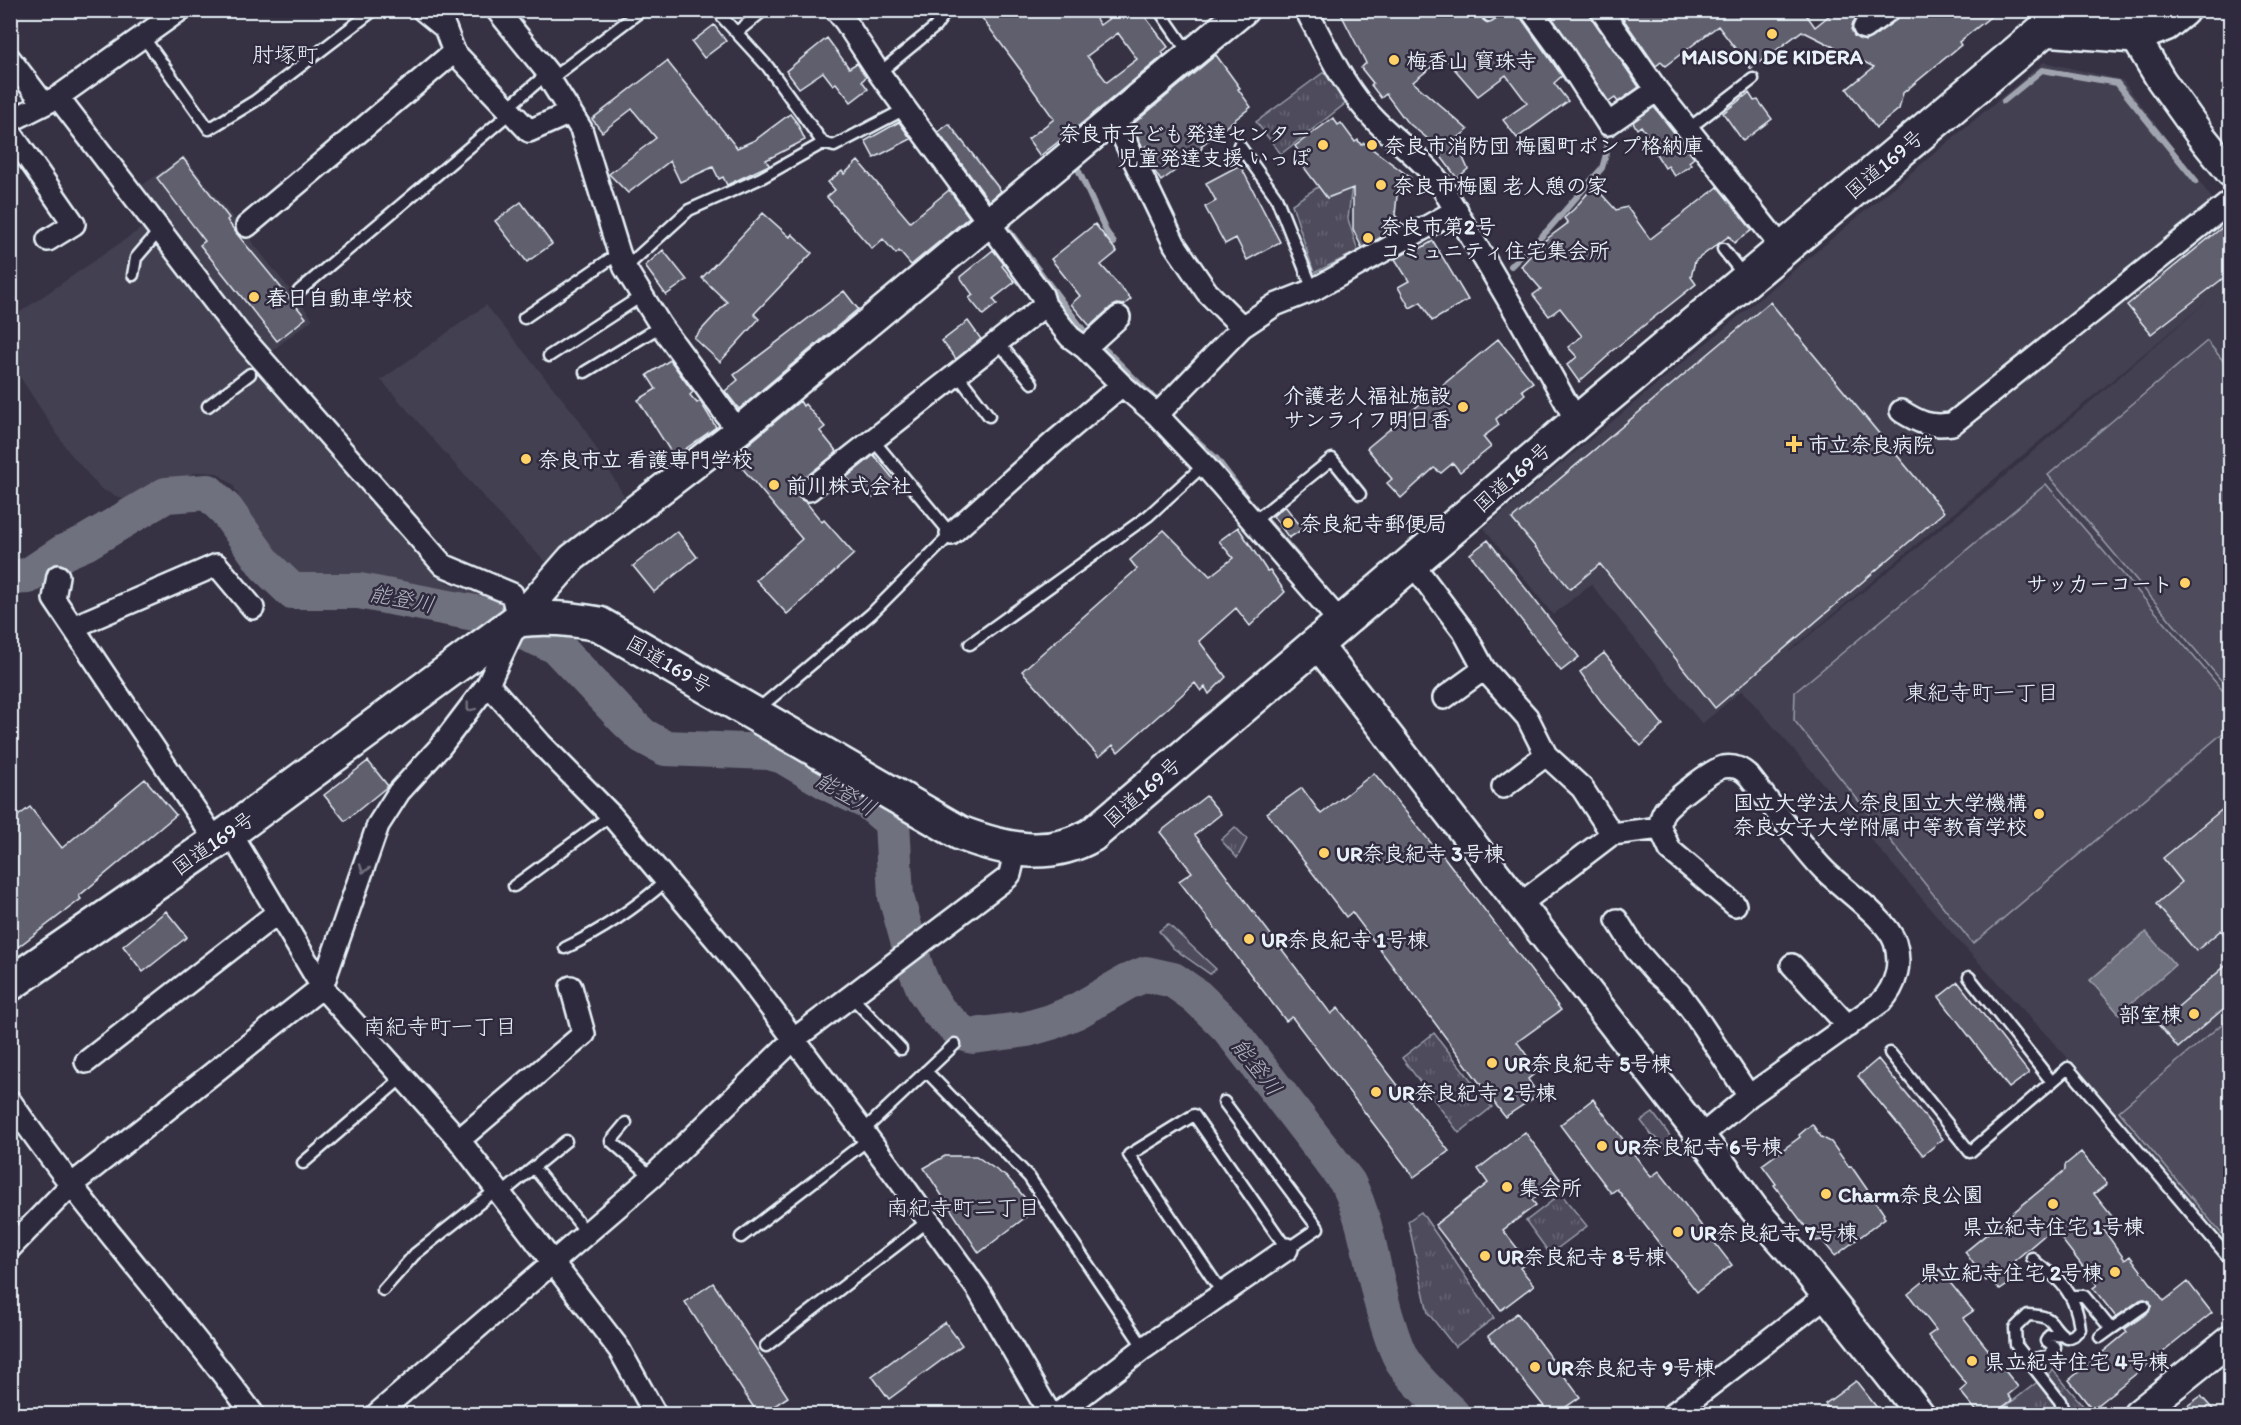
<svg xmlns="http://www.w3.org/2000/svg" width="2241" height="1425" font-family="Itim,'Klee One',sans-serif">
  <defs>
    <pattern id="park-tufts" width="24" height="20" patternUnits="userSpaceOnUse" patternTransform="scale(1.5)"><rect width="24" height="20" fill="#4d4b5c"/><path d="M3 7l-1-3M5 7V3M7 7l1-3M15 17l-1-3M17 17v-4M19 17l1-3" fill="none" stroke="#676574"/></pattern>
  </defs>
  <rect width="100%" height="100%" fill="#363244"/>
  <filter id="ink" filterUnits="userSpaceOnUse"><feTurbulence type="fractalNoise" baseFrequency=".0167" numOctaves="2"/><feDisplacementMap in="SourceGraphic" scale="12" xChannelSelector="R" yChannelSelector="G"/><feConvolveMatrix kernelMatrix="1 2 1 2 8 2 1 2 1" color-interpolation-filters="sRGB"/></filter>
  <g filter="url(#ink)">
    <path fill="#433f51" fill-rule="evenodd" d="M2044 62 2122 80 2230 222V1252L2067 1057 1955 937 1742 690 1702 724 1591 584 1553 615 1484 528ZM2208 300 1993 486 1789 652V651Z
      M184 156 313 319 256 363 446 582 503 604 490 614 365 588 352 579 299 582 275 564 255 529 233 485 217 473 197 472 131 503 101 489 68 451 11 363 10 319 159 216 138 188Z
      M486 305 578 418 626 499 549 565 503 519 381 380Z"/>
    <path fill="url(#park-tufts)" stroke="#9a9eaa" stroke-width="1.5" d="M1324 72 1346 103 1281 154 1256 122Z
      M1345 169 1352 185 1348 219 1358 251 1314 273 1292 204Z
      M1235 827 1247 839 1237 858 1221 840Z
      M1168 924 1216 969 1210 974 1173 948 1159 931Z
      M1434 1033 1492 1107 1459 1133 1402 1058Z
      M1653 1113 1676 1144 1668 1149 1651 1134 1641 1121Z
      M1561 1194 1587 1226 1550 1254 1526 1221Z
      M1421 1212 1494 1318 1455 1347 1428 1313 1408 1221Z
      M2053 1370 2090 1414H1996Z"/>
    <path fill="#4d4b5c" stroke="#9a9eaa" stroke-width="1.5" d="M2207 341 2230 369V691L2048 475Z
      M2046 484 2230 699V727L1973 944 1794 720 1795 692Z
      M2230 1017V1244L2119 1111Z"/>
    <path fill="#70717f" stroke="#a0a4af" stroke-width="1.5" d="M2146 932 2175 965 2119 1014 2090 980Z"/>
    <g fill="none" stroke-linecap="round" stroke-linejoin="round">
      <path stroke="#a0a4af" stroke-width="6" d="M1534 31 1567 80
        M2004 101 2042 70 2117 83 2196 181
        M1072 170 1077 167 1106 231 1114 243
        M1008 221 1004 224 1085 332 1108 352 1161 405
        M1511 266 1547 231 1602 168 1607 151 1605 136 1601 127
        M1180 425 1217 459 1251 504
        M1261 514 1305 565"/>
      <path stroke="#70717f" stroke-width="36" d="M10 577 28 576 64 552 85 543 166 495 208 492 226 510 266 566 292 591H359L480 614 556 646 626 720 643 736 665 748 769 752 783 756 834 786 868 802 892 822 896 897 916 969 925 991 939 1012 962 1033 973 1036 1027 1029 1051 1022 1077 1011 1127 982 1146 974 1173 980 1196 996 1228 1027 1348 1183C1370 1227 1372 1275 1387 1321 1391 1334 1395 1348 1402 1360 1415 1380 1435 1398 1452 1414"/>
    </g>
    <path fill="#605e6e" stroke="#e8f1f8" stroke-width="1.5" fill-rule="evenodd" d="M976 10H1090L1100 25 1121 10H1140L1168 47 1162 52 1164 55 1076 128 1040 156 1028 139 1054 119 1021 73 1022 72ZM1118 33 1137 59 1107 82 1087 56Z
      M1339 10H1484L1482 16 1483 20 1489 23 1502 16 1504 10H1518L1521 18 1562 76 1554 83 1568 101 1517 138 1503 120 1527 103 1506 75 1478 96 1444 57 1413 82 1468 130 1455 140 1468 169 1457 178 1428 139 1406 121 1386 94 1381 98 1371 85 1373 83 1361 68 1366 63Z
      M1547 10H1588L1591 17 1639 87 1618 102 1615 98 1609 102Z
      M1617 10H1803L1815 27 1836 10H1866L1856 18 1851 29 1854 36 1865 41 1871 38 1896 20 1901 10H1999L1959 42 1961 45 1903 93 1899 109 1876 128 1847 89 1874 67 1802 31 1751 69 1718 26 1665 66 1661 62 1656 66Z
      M714 25 726 41 704 58 692 42Z
      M827 38 849 68 857 63 866 77 862 81 868 89 851 102 836 83 833 85 823 72 799 88 786 71Z
      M1216 55 1240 88 1238 89 1251 107 1201 146 1202 148 1198 154 1161 181 1155 172 1146 146 1143 148 1132 125Z
      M667 61 737 148 755 140 790 114 797 123 805 140 766 160 769 165 727 185 723 177 719 179 713 167 680 182 670 161 628 193 609 174 656 138 632 109 602 132 592 119Z
      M1749 93 1754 101 1758 100 1772 119 1743 141 1723 113Z
      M1654 107 1694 158 1689 162 1691 165 1675 176 1668 166 1665 168 1656 154 1659 152 1641 126 1637 129 1633 122Z
      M1333 118 1338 125 1341 123 1355 142 1358 140 1361 145 1364 143 1411 178 1397 196 1395 215 1403 225 1362 248 1353 229V188L1327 198 1297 158 1301 155 1295 146Z
      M899 122 911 139 874 158 865 141Z
      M949 124 1001 191 989 201 938 132Z
      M183 158 229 218 227 220 237 234 306 318 277 341 200 245 205 241 157 178Z
      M858 161 910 222 949 190 969 217 911 265 899 251 896 254 883 239 872 249 827 197 835 190 828 182 842 171 844 174Z
      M1240 165 1280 242 1247 260 1236 238 1225 244 1205 207 1216 201 1206 183Z
      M1594 186 1616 210 1627 207 1650 239 1718 187 1752 230 1734 243 1729 236 1695 261 1691 277 1696 284 1608 354 1609 355 1579 382 1567 365 1577 357 1568 347 1582 336 1560 308 1549 316 1533 295 1541 289 1521 266 1544 241 1568 223 1564 218 1574 209Z
      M521 202 552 244 527 262 495 221Z
      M763 213 790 237 792 234 812 253 754 314 759 319 720 362 694 338 727 302 702 278Z
      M2230 221V273L2151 334 2127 305Z
      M1095 224 1117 252 1101 265 1131 299 1124 305 1117 304 1111 307 1090 326 1071 304 1080 296 1051 259Z
      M1433 241 1468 300 1432 321 1421 302 1410 308 1398 287 1409 281 1395 259 1419 246 1421 248Z
      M663 250 687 280 666 295 645 266Z
      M993 250 1004 264 1002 266 1015 282 993 299 997 304 983 315 969 298 973 295 960 277Z
      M844 291 858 309 739 409 725 391 738 380 734 375Z
      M1770 302 1944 512 1715 708 1600 564 1570 589 1512 519Z
      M968 321 981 339 956 359 942 341Z
      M1498 339 1533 382 1522 390 1525 394 1496 419 1499 425 1483 437 1491 447 1460 472 1453 463 1441 473 1434 468 1401 498 1387 483 1392 479 1367 448Z
      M670 360 693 392 690 395 697 403 700 401 716 427 674 457 638 400 656 389 647 375Z
      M800 401 803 406 805 404 825 427 820 431 837 452 794 487 799 498 806 502 822 522 824 520 854 554 787 614 756 580 802 539 733 457Z
      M874 455 895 481 873 498 860 483 855 487 847 477Z
      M1285 506 1303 529 1289 538 1273 516Z
      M1238 527 1267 571 1270 570 1285 592 1250 626 1236 608 1199 641 1226 677 1209 694 1205 687 1201 691 1195 683 1118 752 1113 745 1099 757 1022 671 1137 569 1130 560 1164 530 1210 576 1233 558 1219 541Z
      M677 531 697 557 654 592 633 566Z
      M1488 540 1579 657 1561 671 1470 554Z
      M1604 653 1663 725 1641 746 1605 707 1580 672Z
      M368 761 388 786 345 821 324 795Z
      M1374 773 1440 854 1441 853 1561 1010 1517 1042 1538 1071 1528 1079 1538 1095 1505 1117 1352 912 1346 917 1267 813 1302 788 1321 814Z
      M145 779 176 815 79 896 81 899 10 953V822L30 807 62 848Z
      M1206 796 1221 814 1195 835 1331 1014 1338 1008 1449 1151 1414 1177 1292 1017 1286 1021 1179 881 1192 872 1160 832Z
      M2230 803V942L2221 930 2196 951 2156 904 2182 882 2163 858Z
      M166 911 187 937 143 972 123 946Z
      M2230 962V1003L2178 1048 2158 1024Z
      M1958 982 2029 1073 2009 1088 1939 997Z
      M1878 1059 1943 1139 1923 1155 1858 1076Z
      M1593 1099 1651 1177 1659 1171 1732 1265 1697 1292 1617 1189 1611 1193 1560 1125Z
      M1812 1124 1821 1137 1831 1142 1849 1167 1851 1166 1884 1214 1883 1215 1885 1218 1835 1256 1822 1240 1816 1241 1774 1185 1776 1184 1762 1165 1800 1137 1799 1135Z
      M1525 1132 1560 1179 1532 1200 1536 1205 1503 1230 1528 1262 1520 1268 1534 1285 1501 1310 1435 1225 1488 1183 1478 1169Z
      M2081 1152 2107 1184 2094 1194 2115 1220 2103 1229 2125 1260 2130 1256 2164 1301 2188 1282 2212 1313 2092 1409 2069 1380 2127 1332 2125 1329 2149 1312 2151 1306 2150 1301 2144 1299 2140 1300 2116 1317 2093 1288 2097 1285 2053 1228 2007 1267 2016 1279 2000 1290 1990 1278 1986 1281 1965 1252 2065 1170V1165Z
      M945 1156H976L1008 1178 1035 1210 979 1253 924 1168Z
      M1939 1269 1973 1311 1963 1318 2018 1387 2008 1395 2012 1400 1993 1414H1979L1960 1391 1967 1385 1928 1336 1936 1330 1908 1294Z
      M713 1283 788 1397 762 1414H758L685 1302Z
      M1517 1313 1580 1397 1556 1414H1550L1488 1336Z
      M945 1322 962 1345 889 1399 872 1376Z
      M1856 1381 1882 1414H1833L1825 1404Z
      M2201 1396 2217 1414H2176Z"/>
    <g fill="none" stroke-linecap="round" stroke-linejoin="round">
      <defs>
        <path id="lane" d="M1159 10 1190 55
          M1489 16 1497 10
          M723 18 768 67 823 143 834 146 905 109
          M737 32 764 10
          M144 38 209 129 255 101 374 10
          M879 73 935 27 947 10
          M552 78 642 10
          M506 109 548 73
          M1688 129 1753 79
          M1239 145 1276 197 1313 290
          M1723 249 1745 277
          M625 268 689 210 761 178 823 143
          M133 275 136 258 160 230
          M299 291 510 113
          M524 318 619 253
          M998 342 1032 383
          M549 356 643 295
          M585 372 661 326
          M957 374 989 416
          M208 406 250 374
          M1253 522 1332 459 1360 494
          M970 644 1148 516 1204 465
          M757 710 871 614 951 534 873 440
          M514 886 611 815
          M565 948C603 930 635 908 666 881
          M1969 977 2052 1082
          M851 996 901 1049
          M1890 1053 1970 1152 2068 1068 2230 1259
          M926 1071 1029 1177 1144 1348
          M626 1123 611 1141 652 1177
          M863 1131 955 1044
          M303 1163 403 1077
          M534 1168 587 1233
          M500 1195 566 1141
          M741 1237 869 1139
          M2032 1258C2039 1267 2049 1271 2057 1279 2071 1292 2078 1311 2080 1329L2074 1335 2067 1338C2047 1326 2059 1316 2028 1315L2015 1328 2016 1345 2060 1401 2064 1414
          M383 1290 415 1254 496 1190
          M1223 1294 1129 1155 1194 1115 1287 1249 1318 1228 1224 1102
          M2070 1296H2084L2111 1329 2144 1306
          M2100 1337 2111 1329
          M766 1346 928 1221
          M2029 1360 2048 1356 2055 1348 2046 1341 2049 1336 2062 1335"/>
        <path id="street" d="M423 10 445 28 454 52
          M497 10 548 73 552 83 581 129 619 253 625 268 661 326 738 431
          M836 10 845 21 879 73 1042 295 1045 305 1070 337 1085 348 1122 385 1157 415 1204 465 1342 624
          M1306 10C1327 49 1345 90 1376 121 1397 142 1421 158 1439 182L1519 318 1577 422
          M1531 10 1561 51 1608 124 1657 90 1783 249
          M1601 10 1657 90
          M1864 28 1889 10
          M10 59 44 104
          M1114 118 1175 245 1207 292 1242 327
          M10 121 58 97 180 10
          M10 132 74 224 48 240
          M247 226 454 52 529 131 570 113
          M1085 348 1119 317
          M1901 411C1920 423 1929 427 1952 424L2230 202
          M1157 415 1242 327 1275 305 1313 290 1457 210
          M809 490 1045 305
          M951 534 1053 443 1122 385
          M1412 563 1464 632 1484 669 1527 717 1546 755 1582 788 1612 834
          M58 576 54 599 216 841
          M73 627 217 565 253 608
          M488 684 541 744 611 815 746 975 900 1181 979 1291 1050 1414
          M1444 698 1484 669
          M1503 787 1546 755
          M1660 828 1670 850 1735 905
          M230 832 322 987 459 1140 619 1349 655 1414
          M1519 905 1612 834 1660 828C1660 822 1661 816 1665 810 1673 801 1711 770 1723 767 1734 765 1741 768 1749 776 1772 805 1798 843 1824 870 1843 889 1886 918 1895 942 1902 964 1896 986 1881 1002L1749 1096 1701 1136
          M1617 920 1635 949 1656 973 1679 993 1693 1012 1749 1096
          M1792 965 1848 1026
          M86 1062 277 913
          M10 1101C85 1211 175 1308 253 1414
          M459 1140 584 1034 571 987
          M10 1248 70 1186 322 987 378 825 399 792 440 747 488 684 518 620 512 594 443 565 237 331 58 97
          M377 1414 652 1177 793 1040 1007 878 1010 874 1016 849
          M1058 1414 1144 1348 1287 1249
          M1673 1414 1826 1296"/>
        <path id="secondary" d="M2119 10 2161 80 2201 136 2230 172
          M518 620 572 558 738 431 1244 10
          M1317 644 1714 1154 1754 1209 1800 1262 1920 1414
          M2138 1414 2230 1340"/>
        <path id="highway" d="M10 984 230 832 518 620C546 616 571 619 599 624L960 833C1005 850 1049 860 1092 835L1577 422 2045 29 2135 36 2165 24 2182 10"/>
      </defs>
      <use href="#lane" stroke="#e8f1f8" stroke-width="15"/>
      <use href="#street" stroke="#e8f1f8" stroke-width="26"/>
      <use href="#secondary" stroke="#e8f1f8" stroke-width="33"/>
      <use href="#highway" stroke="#e8f1f8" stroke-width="38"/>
      <use href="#lane" stroke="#2f2a3d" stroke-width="10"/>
      <use href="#street" stroke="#2f2a3d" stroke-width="21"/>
      <use href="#secondary" stroke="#2f2a3d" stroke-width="28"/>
      <use href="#highway" stroke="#2f2a3d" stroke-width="33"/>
    </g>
    <defs><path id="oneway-chevron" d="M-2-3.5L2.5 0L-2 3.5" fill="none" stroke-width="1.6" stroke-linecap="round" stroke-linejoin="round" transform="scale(1.5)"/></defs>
    <g stroke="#70707e">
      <use href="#oneway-chevron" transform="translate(470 708) rotate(128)"/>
      <use href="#oneway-chevron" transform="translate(364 869) rotate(109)"/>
    </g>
  </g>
  <g fill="#ffd166" stroke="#2f2a3d" stroke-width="2">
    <circle cx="1772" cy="34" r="6"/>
    <circle cx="1394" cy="60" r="6"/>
    <circle cx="1323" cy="145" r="6"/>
    <circle cx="1372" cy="145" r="6"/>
    <circle cx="1381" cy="185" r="6"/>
    <circle cx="1368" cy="238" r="6"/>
    <circle cx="254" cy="297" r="6"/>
    <circle cx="1463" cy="407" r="6"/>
    <path d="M1791 435h6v6h6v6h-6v6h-6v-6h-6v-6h6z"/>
    <circle cx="526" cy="459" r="6"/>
    <circle cx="774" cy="485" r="6"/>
    <circle cx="1288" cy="523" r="6"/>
    <circle cx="2185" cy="583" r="6"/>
    <circle cx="2039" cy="814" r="6"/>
    <circle cx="1324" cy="853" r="6"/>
    <circle cx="1249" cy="939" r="6"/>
    <circle cx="2194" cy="1014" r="6"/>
    <circle cx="1492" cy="1063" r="6"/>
    <circle cx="1376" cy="1092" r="6"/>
    <circle cx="1602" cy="1146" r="6"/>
    <circle cx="1507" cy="1187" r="6"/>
    <circle cx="1826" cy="1194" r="6"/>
    <circle cx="2053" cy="1204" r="6"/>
    <circle cx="1678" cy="1232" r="6"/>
    <circle cx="1485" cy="1256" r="6"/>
    <circle cx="2115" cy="1272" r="6"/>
    <circle cx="1972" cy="1361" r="6"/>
    <circle cx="1535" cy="1367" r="6"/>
  </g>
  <g text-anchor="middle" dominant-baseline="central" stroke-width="5" stroke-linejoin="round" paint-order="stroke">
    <g font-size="21" font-weight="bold" fill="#e8f1f8" stroke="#2f2a3d" text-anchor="start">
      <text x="1772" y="56" text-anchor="middle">MAISON DE KIDERA</text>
      <text x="1406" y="60">梅香山 寳珠寺</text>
      <text x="1311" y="133" text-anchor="end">奈良市子ども発達センター<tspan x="1311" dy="24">児童発達支援 いっぽ</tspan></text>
      <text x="1384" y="145">奈良市消防団 梅園町ポンプ格納庫</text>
      <text x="1393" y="185">奈良市梅園 老人憩の家</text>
      <text x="1380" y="226">奈良市第2号<tspan x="1380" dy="24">コミュニティ住宅集会所</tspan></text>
      <text x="266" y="297">春日自動車学校</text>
      <text x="1451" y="395" text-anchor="end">介護老人福祉施設<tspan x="1451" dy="24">サンライフ明日香</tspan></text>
      <text x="1808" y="444">市立奈良病院</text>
      <text x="538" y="459">奈良市立 看護専門学校</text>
      <text x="786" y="485">前川株式会社</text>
      <text x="1300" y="523">奈良紀寺郵便局</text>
      <text x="2173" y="583" text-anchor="end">サッカーコート</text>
      <text x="2027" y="802" text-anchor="end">国立大学法人奈良国立大学機構<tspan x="2027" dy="24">奈良女子大学附属中等教育学校</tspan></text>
      <text x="1336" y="853">UR奈良紀寺 3号棟</text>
      <text x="1261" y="939">UR奈良紀寺 1号棟</text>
      <text x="2182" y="1014" text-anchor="end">部室棟</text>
      <text x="1504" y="1063">UR奈良紀寺 5号棟</text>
      <text x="1388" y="1092">UR奈良紀寺 2号棟</text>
      <text x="1614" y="1146">UR奈良紀寺 6号棟</text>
      <text x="1519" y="1187">集会所</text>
      <text x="1838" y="1194">Charm奈良公園</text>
      <text x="2053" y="1226" text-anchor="middle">県立紀寺住宅 1号棟</text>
      <text x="1690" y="1232">UR奈良紀寺 7号棟</text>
      <text x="1497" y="1256">UR奈良紀寺 8号棟</text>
      <text x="2103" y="1272" text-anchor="end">県立紀寺住宅 2号棟</text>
      <text x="1984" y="1361">県立紀寺住宅 4号棟</text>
      <text x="1547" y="1367">UR奈良紀寺 9号棟</text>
    </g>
    <g font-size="21" fill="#e8f1f8" stroke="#2f2a3d">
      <text transform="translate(1884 164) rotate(-40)">国道169号</text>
      <text transform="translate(1512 477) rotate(-41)">国道169号</text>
      <text transform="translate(669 664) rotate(30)">国道169号</text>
      <text transform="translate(1142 792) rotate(-41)">国道169号</text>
      <text transform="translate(213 843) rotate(-35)">国道169号</text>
    </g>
    <g font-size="22" fill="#e8f1f8" stroke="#2f2a3d">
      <text x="285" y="54">肘塚町</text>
      <text x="1982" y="692">東紀寺町一丁目</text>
      <text x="440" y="1026">南紀寺町一丁目</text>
      <text x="963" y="1207">南紀寺町二丁目</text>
    </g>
    <g font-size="22" font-style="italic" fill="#b2b7c2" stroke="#2f2a3d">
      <text transform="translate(402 599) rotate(11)">能登川</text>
      <text transform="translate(846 794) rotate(30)">能登川</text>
      <text transform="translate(1257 1067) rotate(52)">能登川</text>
    </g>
  </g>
  <rect width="2241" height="1425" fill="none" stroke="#2f2a3d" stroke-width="36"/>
  <rect x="18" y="18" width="2205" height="1389" fill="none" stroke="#e8f1f8" stroke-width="2" filter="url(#ink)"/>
</svg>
